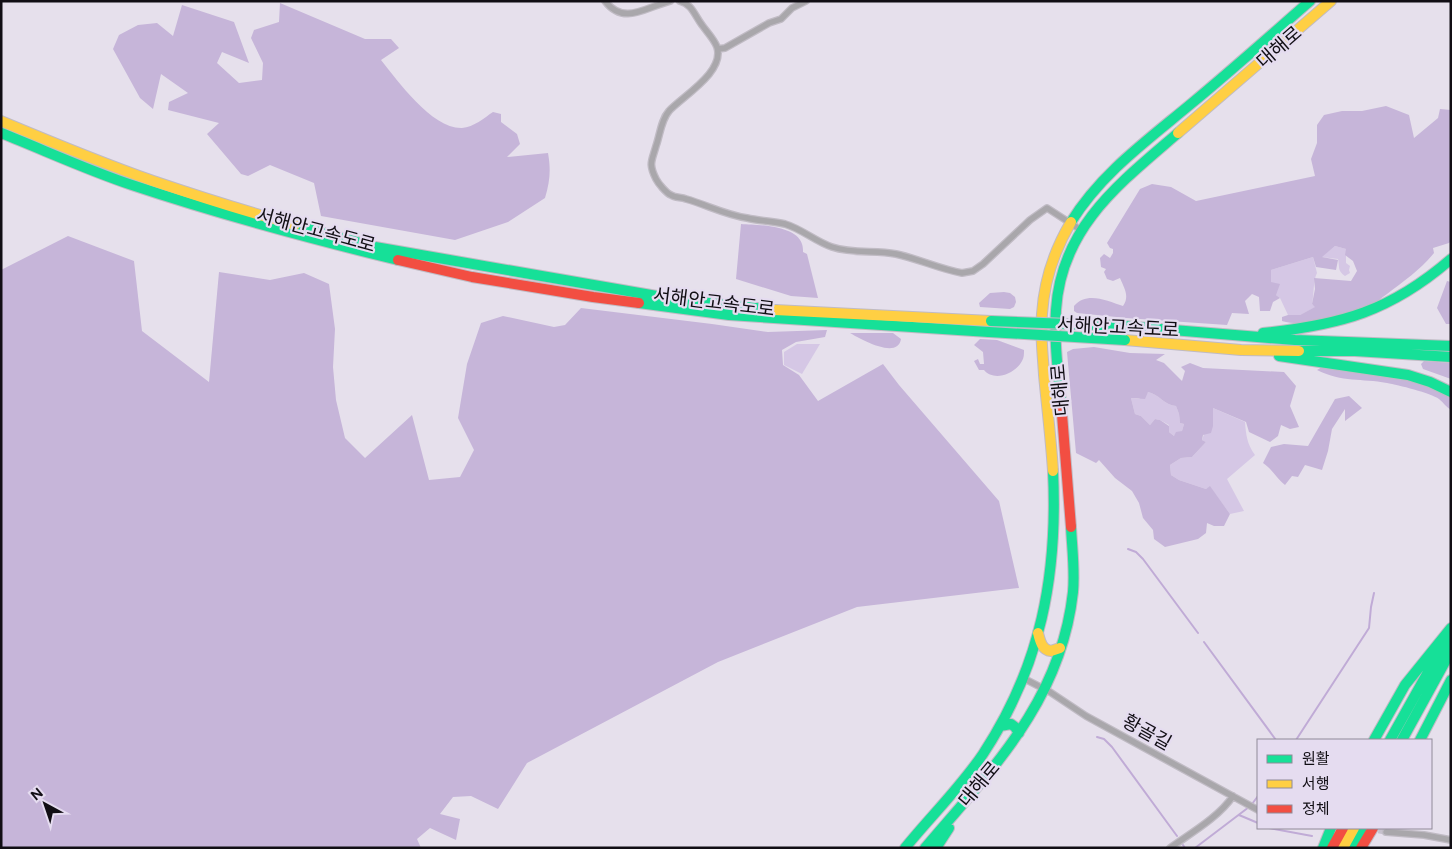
<svg xmlns="http://www.w3.org/2000/svg" width="1452" height="849" font-family="Figtree,'Noto Sans KR',sans-serif">
  <rect width="100%" height="100%" fill="#e6e0ec"/>
  <path fill="#d5c7e5" d="M1335 246 1346 249V263L1350 266 1349 270 1350 273 1345 276C1337 270 1340 268 1338 259L1321 257Z
    M1313 257 1317 273C1313 280 1314 295 1312 304L1316 307 1300 315H1288L1280 298 1276 295 1271 282V270Z
    M797 344H820L802 374 784 365V352Z
    M1148 392C1159 394 1164 405 1176 406L1179 414 1180 423 1184 424 1182 431 1174 436 1169 432V425L1160 420 1155 419 1150 425 1141 416 1135 414 1131 398 1139 399Z
    M1213 408 1245 422C1246 435 1247 444 1255 455L1227 479 1244 511 1230 514 1210 487 1206 489 1179 480 1171 475 1170 465 1181 458 1192 457 1206 442 1202 440Z"/>
  <path fill="#c6b5d9" fill-rule="evenodd" d="M280 3 365 39H391L399 48 381 60C398 81 432 129 462 128 474 127 484 118 493 112L501 114V122L517 134 520 144 507 157 548 153C551 170 550 181 545 198L508 222 455 240 321 216 314 183 270 165 248 176 241 174 207 134 219 123 168 110 169 102 188 93 161 74 153 109 140 98 113 49 119 35 138 25 157 23 173 36 182 5 234 22 249 63 222 52 217 63 239 83 262 80 263 63 251 38 254 30 279 22Z
    M1386 106 1409 115 1414 138 1438 118 1440 109 1451 110V241L1449 243 1433 248 1434 253C1420 270 1404 281 1387 294 1381 298 1375 304 1369 307 1347 317 1305 328 1282 321V317L1288 315H1300L1315 307 1312 304 1315 289 1314 278 1351 281 1357 271 1353 261 1345 255 1346 249 1335 246 1322 257 1338 260 1336 270 1316 267 1313 257 1271 270V282L1280 284 1276 295 1280 298 1273 302 1270 311H1260L1259 297 1252 294 1245 301 1249 314 1232 313 1227 325 1126 318 1077 313 1074 311V306C1087 291 1107 301 1123 306 1130 296 1124 288 1120 278L1113 281 1107 279 1104 272 1106 269 1101 267 1100 258 1104 254 1110 258 1113 253V249L1110 248 1107 243 1140 189 1152 184 1171 187 1196 201 1315 176 1311 159 1317 143V125L1324 115 1342 111H1362Z
    M741 224C757 225 796 225 802 244 803 247 803 250 803 252L807 254 818 298 791 296 736 279Z
    M68 236 134 261 142 331 209 382 219 272 270 280 304 273 329 284 335 329 333 367 336 400 345 438 365 458 412 415 429 480 460 477 474 450 458 418 467 364 481 323 503 316 554 327 565 325 581 308 712 324 768 332 827 330 825 337 796 342 782 350 783 365 799 375 818 401 883 364 899 385 999 501 1019 588 857 607 718 662 527 763 498 809 471 796 453 797 440 814 460 819 456 840 430 828 417 839 421 848H1V270Z
    M1447 281 1451 282V324H1446L1437 308Z
    M1004 292 1010 293 1015 297 1016 302 1014 307 1010 309 980 307 979 303 990 293Z
    M850 333H893L901 339C898 360 860 339 850 333Z
    M980 339 997 340 1024 350C1024 354 1024 358 1022 361 1015 374 994 382 984 370H979L974 361 978 359 980 364H984L983 352 974 345Z
    M1094 347 1130 353 1165 354 1156 360 1164 363 1182 381 1185 371 1181 367 1190 363 1203 368 1284 372 1296 386 1290 406 1299 427 1290 429 1281 425 1278 436 1270 442 1249 432 1246 422 1213 408V426L1211 433 1203 435 1202 440 1206 442 1192 457 1181 458 1170 465 1171 475 1179 480 1206 489 1210 486 1230 514 1224 526H1214L1207 523 1206 533 1198 539 1165 547 1154 539 1153 530 1143 518 1139 503 1132 491 1115 478 1099 460 1096 463 1076 453 1067 352 1073 349ZM1148 392C1159 394 1164 405 1176 406L1179 414 1180 423 1184 424 1182 431 1176 432 1174 436 1169 432V426L1160 420 1155 419 1150 425 1141 416 1135 414 1131 398 1145 399Z
    M1424 361 1451 363V379L1423 369 1421 364Z
    M1322 367 1383 374 1428 385 1451 397V410C1446 407 1444 403 1439 399 1431 393 1398 385 1387 383 1361 378 1343 383 1317 370Z
    M1349 396 1362 408 1345 421V409L1332 429 1328 451 1322 470 1305 465 1298 477 1292 476 1285 485C1276 478 1273 470 1263 463L1271 447 1284 444 1308 446 1335 399Z"/>
  <g fill="none" stroke-linecap="round" stroke-linejoin="round">
    <path stroke="#c0abd6" stroke-width="2" d="M1128 549 1136 552 1143 559 1198 633
      M1204 642 1276 740
      M1097 737 1104 739 1112 747 1177 836
      M1296 740 1369 628 1371 607 1374 593
      M1252 804 1258 796
      M1239 815 1258 823
      M1269 828 1312 836
      M1183 845 1185 848
      M1195 848 1249 807"/>
    <path stroke="#c6c0cc" stroke-width="5.5" stroke-dasharray="5.5 3" stroke-linecap="butt" d="M1370 829 1386 832"/>
    <defs>
      <path id="street" d="M605 1C624 26 646 7 670 1
        M680 1C692 4 695 16 702 25 707 32 714 39 717 47 725 72 683 96 669 111 661 120 660 135 656 146 652 161 648 163 656 179 658 183 666 193 671 195 675 198 681 197 686 199 707 205 726 215 747 218 760 221 772 221 785 224 802 229 816 242 832 247 853 254 875 250 896 254 919 259 940 269 962 273L973 271 983 264 1030 220 1047 208 1081 230
        M718 49 725 48 769 23 781 19 792 8 806 1
        M1023 678 1050 692 1086 716 1258 810
        M1386 832 1424 835 1451 840
        M1170 848C1191 833 1219 817 1233 796"/>
      <path id="fast" d="M1 133C44 150 87 170 132 185 219 214 308 238 398 260
        M1071 222C1101 173 1149 139 1192 103 1232 70 1271 35 1310 1
        M295 225 375 247 674 299 775 310
        M639 303 729 315 989 332
        M1124 326 1295 340 1451 346
        M1263 333C1341 325 1391 311 1451 259
        M1299 351H1355L1451 357
        M1279 356 1408 375 1430 382 1451 392
        M1061 402C1058 372 1054 341 1056 310 1061 227 1120 183 1178 133
        M1000 726 1011 724 1015 727 1019 733
        M1374 740 1405 685 1451 628
        M1390 740 1427 674 1448 640
        M1402 740 1451 651
        M1420 740 1451 680
        M905 848C930 817 960 788 983 754 1041 666 1058 575 1053 471
        M925 848C992 769 1061 701 1073 592 1075 570 1072 548 1071 527
        M936 848 949 828
        M1323 848 1331 828
        M1351 848 1362 828"/>
      <path id="slow" d="M1 121C51 142 102 163 153 181 200 197 248 212 295 225
        M1178 133 1331 1
        M775 310 991 321
        M1125 340 1241 350 1299 351
        M1053 471C1051 439 1047 407 1044 375 1043 355 1040 334 1042 314 1044 282 1055 249 1071 222
        M1038 633C1040 641 1042 650 1051 651L1060 648
        M1343 848 1354 828"/>
      <path id="jam" d="M398 260 472 277 593 297 639 303
        M1061 402 1071 527
        M1332 848 1343 828
        M1361 848 1373 828"/>
    </defs>
    <use href="#street" stroke="#c0bbc4" stroke-width="8"/>
    <use href="#fast" stroke="#c0bbc4" stroke-width="12"/>
    <use href="#slow" stroke="#c0bbc4" stroke-width="12"/>
    <use href="#jam" stroke="#c0bbc4" stroke-width="12"/>
    <use href="#street" stroke="#a9a7ab" stroke-width="5.5"/>
    <use href="#fast" stroke="#16e098" stroke-width="10"/>
    <use href="#slow" stroke="#ffcf43" stroke-width="10"/>
    <use href="#jam" stroke="#f24e42" stroke-width="10"/>
    <defs>
      <path id="fast-bridge" d="M991 321 1124 326
        M989 332 1125 340"/>
    </defs>
    <use href="#fast-bridge" stroke="#c0bbc4" stroke-width="12" stroke-linecap="butt"/>
    <use href="#fast-bridge" stroke="#16e098" stroke-width="10"/>
  </g>
  <g text-anchor="middle" dominant-baseline="central" stroke-width="4.5" stroke-linejoin="round" paint-order="stroke">
    <g font-size="19" fill="#110e14" stroke="#e5dcf0">
      <text transform="translate(1279 47) rotate(-41)">대해로</text>
      <text transform="translate(316 230) rotate(15)">서해안고속도로</text>
      <text transform="translate(714 302) rotate(7)">서해안고속도로</text>
      <text transform="translate(1118 327) rotate(3)">서해안고속도로</text>
      <text transform="translate(1060 390) rotate(-95)">대해로</text>
      <text transform="translate(1147 732) rotate(29)">황골길</text>
      <text transform="translate(979 784) rotate(-50)">대해로</text>
    </g>
  </g>
  <rect width="1452" height="849" fill="none" stroke="#110e14" stroke-width="5"/>
  <rect x="1257" y="739" width="175" height="90" fill="#e5dcf0" stroke="#908a98"/>
  <rect x="1267" y="755" width="25" height="8" fill="#16e098" stroke="#908a98"/>
  <text x="1302" y="764" font-size="15" fill="#110e14">원활</text>
  <rect x="1267" y="780" width="25" height="8" fill="#ffcf43" stroke="#908a98"/>
  <text x="1302" y="789" font-size="15" fill="#110e14">서행</text>
  <rect x="1267" y="805" width="25" height="8" fill="#f24e42" stroke="#908a98"/>
  <text x="1302" y="814" font-size="15" fill="#110e14">정체</text>
  <g transform="translate(45 804) rotate(320)" stroke="#e5dcf0" stroke-width="4" paint-order="stroke">
  <path d="M0-4L9 19L0 12L-9 19Z" fill="#110e14"/>
  <text y="-8" font-size="14" font-weight="bold" text-anchor="middle" fill="#110e14">N</text>
  </g>
</svg>
